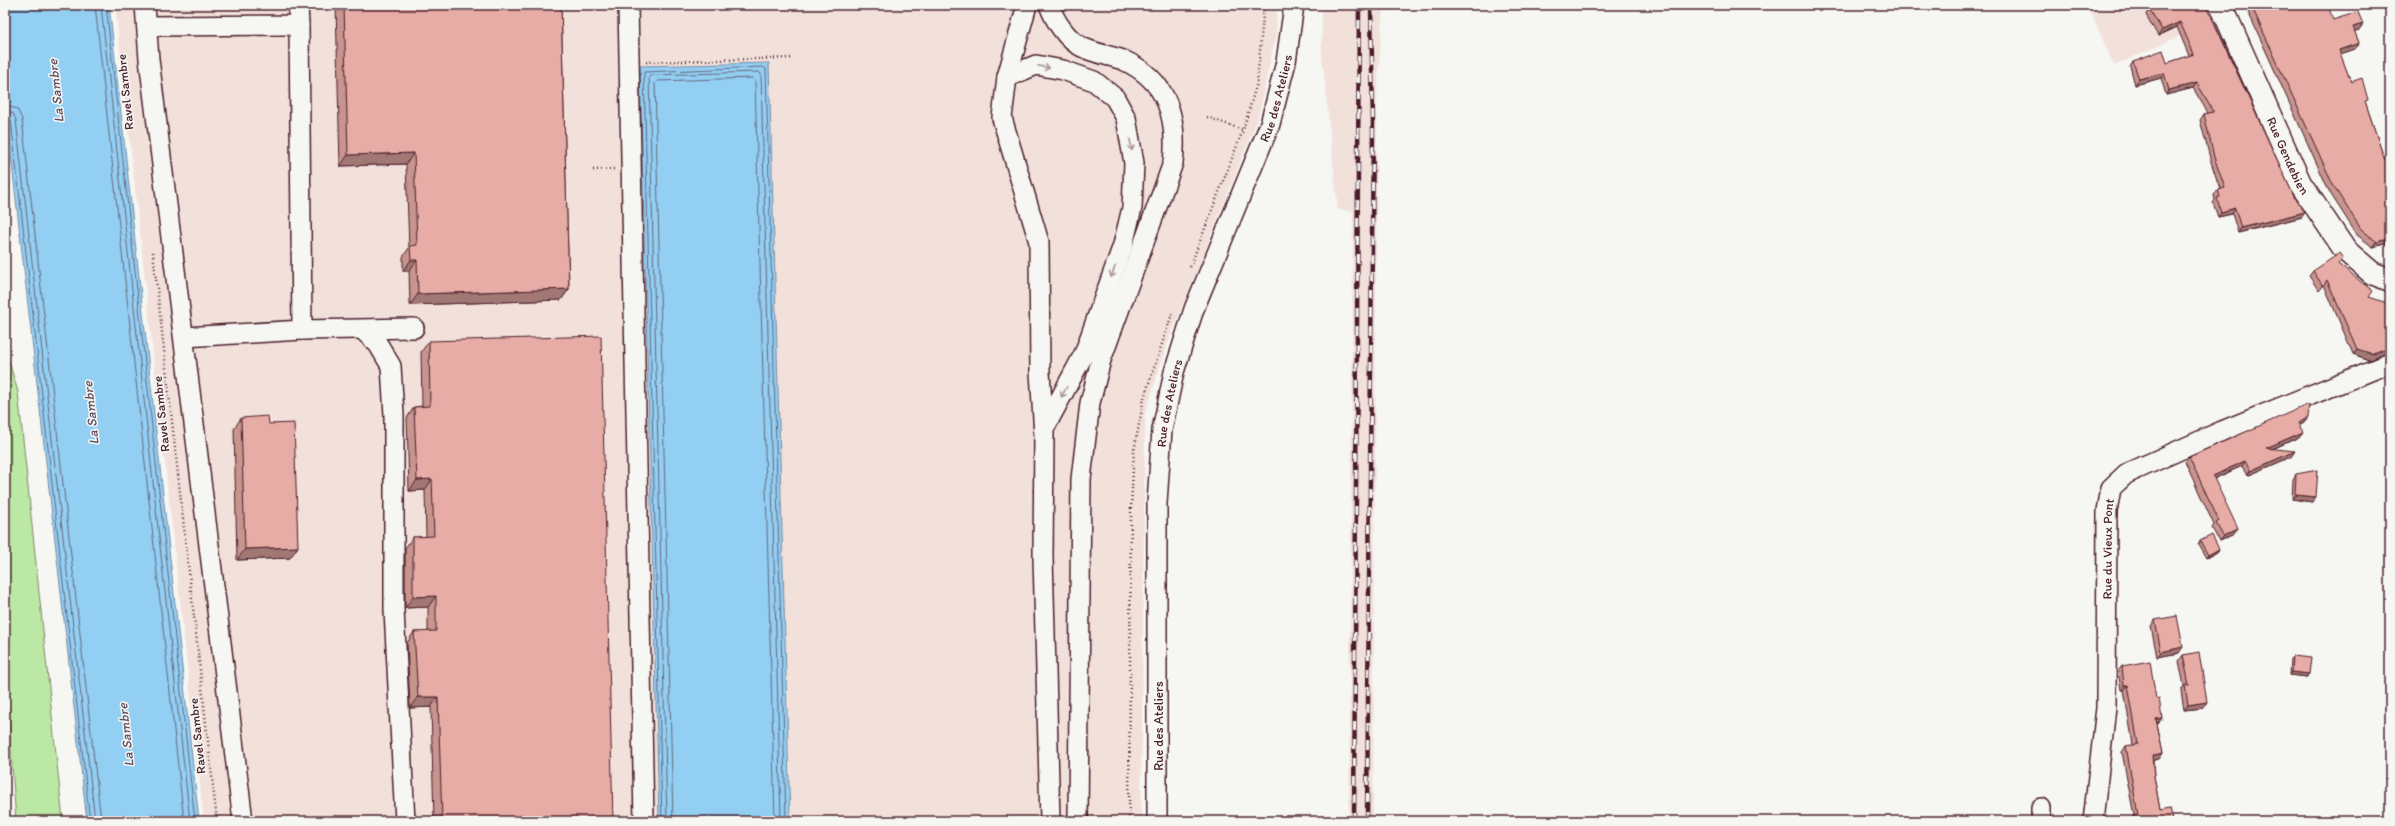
<svg xmlns="http://www.w3.org/2000/svg" width="2395" height="826" font-family="Itim,sans-serif">
  <rect width="100%" height="100%" fill="#f6f6f2"/>
  <filter id="ink" filterUnits="userSpaceOnUse"><feTurbulence type="fractalNoise" baseFrequency=".025" numOctaves="2"/><feDisplacementMap in="SourceGraphic" scale="8" xChannelSelector="R" yChannelSelector="G"/><feConvolveMatrix kernelMatrix="1 2 1 2 8 2 1 2 1" color-interpolation-filters="sRGB"/></filter>
  <g filter="url(#ink)">
    <path fill="#f2e0db" d="M115 5H1277L1276 34 1258 118 1167 345 1145 414 1141 821H790L769 63 640 67 659 821H204Z
      M1322 5H1383L1377 96 1373 821H1349L1353 211 1338 210 1322 55Z
      M2088 5H2205L2212 21 2114 66Z"/>
    <path fill="#bbe8a5" stroke="#828468" d="M5 348 18 392 63 821H16L5 671Z"/>
    <path fill="#92cff3" stroke="#7589a3" d="M5 5H109L199 821H87L5 103Z
      M769 63 790 821H659L640 66Z"/>
    <g fill="none" stroke-linecap="round" stroke-linejoin="round">
      <path stroke="#67657b" stroke-width="1" d="M95 5 184 821
        M101 5 190 821
        M106 5 195 821
        M5 105 17 109 22 119 101 821
        M5 111 13 113 16 120 95 821
        M5 116 11 120 90 821
        M662 821 644 72 763 67 766 69 786 821
        M667 821 649 77 651 75 759 72 761 74 781 821
        M673 821 655 83 657 81 753 78 755 80 775 821"/>
      <defs>
        <g id="minor">
          <path d="M145 5 149 59 243 821"/>
          <path d="M628 5 644 821"/>
          <path d="M1027 5 1007 77 1002 118 1039 242 1040 372 1044 435 1043 557 1050 821"/>
          <path d="M1049 5C1055 21 1067 40 1082 47 1095 54 1110 55 1123 60 1168 80 1178 119 1173 163L1101 360 1090 403 1081 479 1078 821"/>
          <path d="M147 26 299 25 298 5"/>
          <path d="M1007 77 1036 65 1063 70 1094 81 1115 98 1126 118 1134 163 1132 208 1123 245 1084 354 1044 429"/>
          <path d="M302 330 414 328"/>
          <path d="M363 330 378 344 391 366 394 415V610L405 821"/>
          <path d="M184 337 302 330 299 25"/>
          <path id="s1" d="M1157 821V503L1162 430 1174 372 1194 309 1270 124 1286 62 1294 5"/>
          <path d="M2041 821V808"/>
          <path id="s2" d="M2093 821 2106 708 2107 511 2111 488 2126 474 2222 431 2390 363"/>
        </g>
        <g id="major">
          <path id="s3" d="M2221 5 2300 183 2345 250 2372 273 2390 280"/>
        </g>
      </defs>
      <use href="#minor" stroke="#4a1f2b" stroke-width="22"/>
      <use href="#major" stroke="#4a1f2b" stroke-width="25"/>
      <path stroke="#4a1f2b" stroke-width="2.5" stroke-dasharray="1 3" stroke-linecap="butt" d="M646 62 792 58
        M1207 117 1243 130 1257 83 1264 5
        M593 170 614 169
        M153 252 217 821
        M1190 267 1243 130
        M1129 821 1131 507 1134 451 1144 398 1173 311"/>
      <use href="#minor" stroke="#f6f6f2" stroke-width="19"/>
      <use href="#major" stroke="#f6f6f2" stroke-width="22"/>
      <defs>
        <path id="rail" d="M1354 821 1359 5
          M1367 821 1373 125 1371 5"/>
      </defs>
      <use href="#rail" stroke="#4a1f2b" stroke-width="4.5"/>
      <use href="#rail" stroke="#f6f6f2" stroke-width="3" stroke-dasharray="9" stroke-linecap="butt"/>
    </g>
    <path fill="#c7948e" stroke="#4a1f2b" d="M336 5H561L569 289 561 300 410 305 409 271H403V257L409 248 406 164 340 166Z
      M2119 5H2133L2121 10Z
      M2206 5 2296 201 2305 212 2302 217 2238 233 2232 214 2218 217 2213 203 2215 200 2214 195 2218 190 2220 189 2211 162 2200 120 2204 114 2208 113 2193 88 2166 95 2161 78 2135 85 2130 66 2133 61 2167 63 2189 56 2177 27 2158 36 2146 15 2150 10Z
      M2245 5H2306V6L2333 20 2359 30 2354 31 2359 43 2355 49 2340 54 2351 82 2366 104 2384 158 2386 161 2390 159V243L2373 247 2357 235 2330 193Z
      M2338 264 2369 297 2390 352 2369 360 2353 354 2324 285 2319 291 2309 276 2313 271Z
      M429 341 613 821H434L431 707 410 708 407 643 414 632H428V607L405 608V548L413 537H426L425 490 409 491 407 418 414 407 422 406 421 352Z
      M241 418 269 424 290 558 237 560 234 429Z
      M2304 423 2300 425 2299 437 2273 449 2291 457 2247 476 2242 466 2214 479 2234 534 2219 541 2212 528 2214 525 2185 462 2189 457Z
      M2296 474 2312 502 2292 499 2293 479Z
      M2200 541 2219 549 2217 552 2206 558 2198 544Z
      M2155 620 2179 653 2157 657 2151 626Z
      M2183 655 2203 708 2184 710 2181 691 2184 686 2179 661Z
      M2292 656 2309 674 2307 677 2289 675 2290 658Z
      M2122 666 2156 699 2162 718 2158 723H2157L2163 753 2159 759 2153 760 2154 776 2160 810 2173 821H2130L2134 816 2122 752 2126 746 2133 745 2124 690H2121L2118 671Z"/>
    <path fill="#a27874" stroke="#4a1f2b" d="M2125 5H2133L2121 10Z
      M2180 22 2177 27 2158 36 2162 30Z
      M2363 24 2359 30 2349 33 2353 27Z
      M2359 43 2355 49 2335 56 2339 50Z
      M2164 73 2161 78 2135 85 2139 79Z
      M2197 83 2193 88 2166 95 2169 90Z
      M414 153 406 164 340 166 348 155Z
      M2235 208 2232 214 2218 217 2221 212Z
      M2305 212 2302 217 2238 233 2241 228Z
      M2390 238V243L2373 247 2377 242Z
      M411 260H417L409 271H403Z
      M569 289 561 300 410 305 418 294Z
      M2390 348V352L2369 360 2353 354 2357 349Z
      M2308 418 2304 423 2295 428 2298 423Z
      M2303 432 2299 437 2263 453 2266 448Z
      M2295 451 2291 457 2247 476 2250 471Z
      M2245 461 2242 466 2209 481 2213 476Z
      M432 479 425 490 409 491 417 480Z
      M2295 495 2316 497 2312 502 2292 499Z
      M2238 529 2234 534 2219 541 2223 536Z
      M298 547 290 558 237 560 245 549Z
      M2219 549 2217 552 2206 558 2208 555Z
      M436 596 428 607 405 608 413 597Z
      M2183 647 2179 653 2157 657 2161 652Z
      M2291 672 2309 674 2307 677 2289 675Z
      M2124 685H2128L2124 690H2121Z
      M418 697H438L431 707 410 708Z
      M2207 702 2203 708 2184 710 2188 705Z
      M2162 718 2158 723 2152 724 2156 719Z
      M2163 753 2159 759 2149 761 2152 756Z"/>
    <path fill="#e7aca5" stroke="#4a1f2b" d="M344 5H561L569 289 418 294 417 260H411L410 246 417 245 414 153 348 155Z
      M2160 5H2206L2296 201 2305 212 2241 228 2235 208 2221 212 2217 198 2220 197 2218 190 2225 188 2214 157 2204 114 2214 112 2197 83 2169 90 2164 73 2139 79 2133 61 2163 50 2167 63 2194 54 2180 22 2162 30 2150 10Z
      M2251 5H2306V6L2310 5H2328L2333 20 2358 12 2363 24 2353 27 2359 43 2339 50 2351 82 2362 78 2368 100 2365 101 2384 158 2386 161 2390 159V238L2377 242 2361 229 2334 187Z
      M2340 253 2343 257 2338 264 2373 291 2369 297 2390 304V348L2373 354 2357 349 2327 280 2323 286 2313 271Z
      M601 336 613 821H442L438 697H418L414 632 436 631V596L413 597V537L434 536 432 479 417 480 414 407 430 406 429 341Z
      M2309 404 2308 418 2298 423 2303 432 2266 448 2295 451 2250 471 2245 461 2213 476 2238 529 2223 536 2216 523 2219 521 2189 457Z
      M268 416 269 424 294 423 298 547 245 549 241 418Z
      M2318 470 2316 497 2295 495 2296 474Z
      M2212 535 2219 549 2208 555 2200 541Z
      M2177 616 2183 647 2161 652 2155 620Z
      M2199 652 2207 702 2188 705 2185 685H2189L2183 655Z
      M2292 656 2311 658 2309 674 2291 672Z
      M2150 661 2156 699 2159 698 2162 718 2156 719 2163 753 2152 756 2154 776 2160 810 2170 808 2173 821H2134L2133 816 2138 815 2126 746 2138 744 2128 685H2124L2122 666Z"/>
    <defs><path id="oneway-shaft" d="M-6 0H5M1.5-3L5.5 0L1.5 3" fill="none" stroke-width="1.6" stroke-linecap="round" stroke-linejoin="round"/></defs>
    <g stroke="#a99598">
      <use href="#oneway-shaft" transform="translate(1044 67) rotate(11)"/>
      <use href="#oneway-shaft" transform="translate(1131 145) rotate(80)"/>
      <use href="#oneway-shaft" transform="translate(1113 272) rotate(110)"/>
      <use href="#oneway-shaft" transform="translate(1064 392) rotate(118)"/>
    </g>
  </g>
  <g text-anchor="middle" dominant-baseline="central" stroke-width="3" stroke-linejoin="round" paint-order="stroke">
    <g font-size="13" fill="#4a1f2b" stroke="#f6f6f2">
      <text transform="translate(125 92) rotate(-96)">Ravel Sambre</text>
      <text stroke="none"><textPath href="#s1" startOffset="743">Rue des Ateliers</textPath></text>
      <text stroke="none"><textPath href="#s3" startOffset="165">Rue Gendebien</textPath></text>
      <text stroke="none"><textPath href="#s1" startOffset="419">Rue des Ateliers</textPath></text>
      <text transform="translate(161 414) rotate(-96)">Ravel Sambre</text>
      <text stroke="none"><textPath href="#s2" startOffset="273">Rue du Vieux Pont</textPath></text>
      <text transform="translate(1158 726) rotate(-90)">Rue des Ateliers</text>
      <text transform="translate(197 736) rotate(-96)">Ravel Sambre</text>
    </g>
    <g font-size="14" font-style="italic" fill="#605467" stroke="#f6f6f2">
      <text transform="translate(56 91) rotate(-96)">La Sambre</text>
      <text transform="translate(91 413) rotate(-96)">La Sambre</text>
      <text transform="translate(126 735) rotate(-96)">La Sambre</text>
    </g>
  </g>
  <rect width="2395" height="826" fill="none" stroke="#f6f6f2" stroke-width="20"/>
  <rect x="10" y="10" width="2375" height="806" fill="none" stroke="#4a1f2b" stroke-width="1.5" filter="url(#ink)"/>
</svg>
